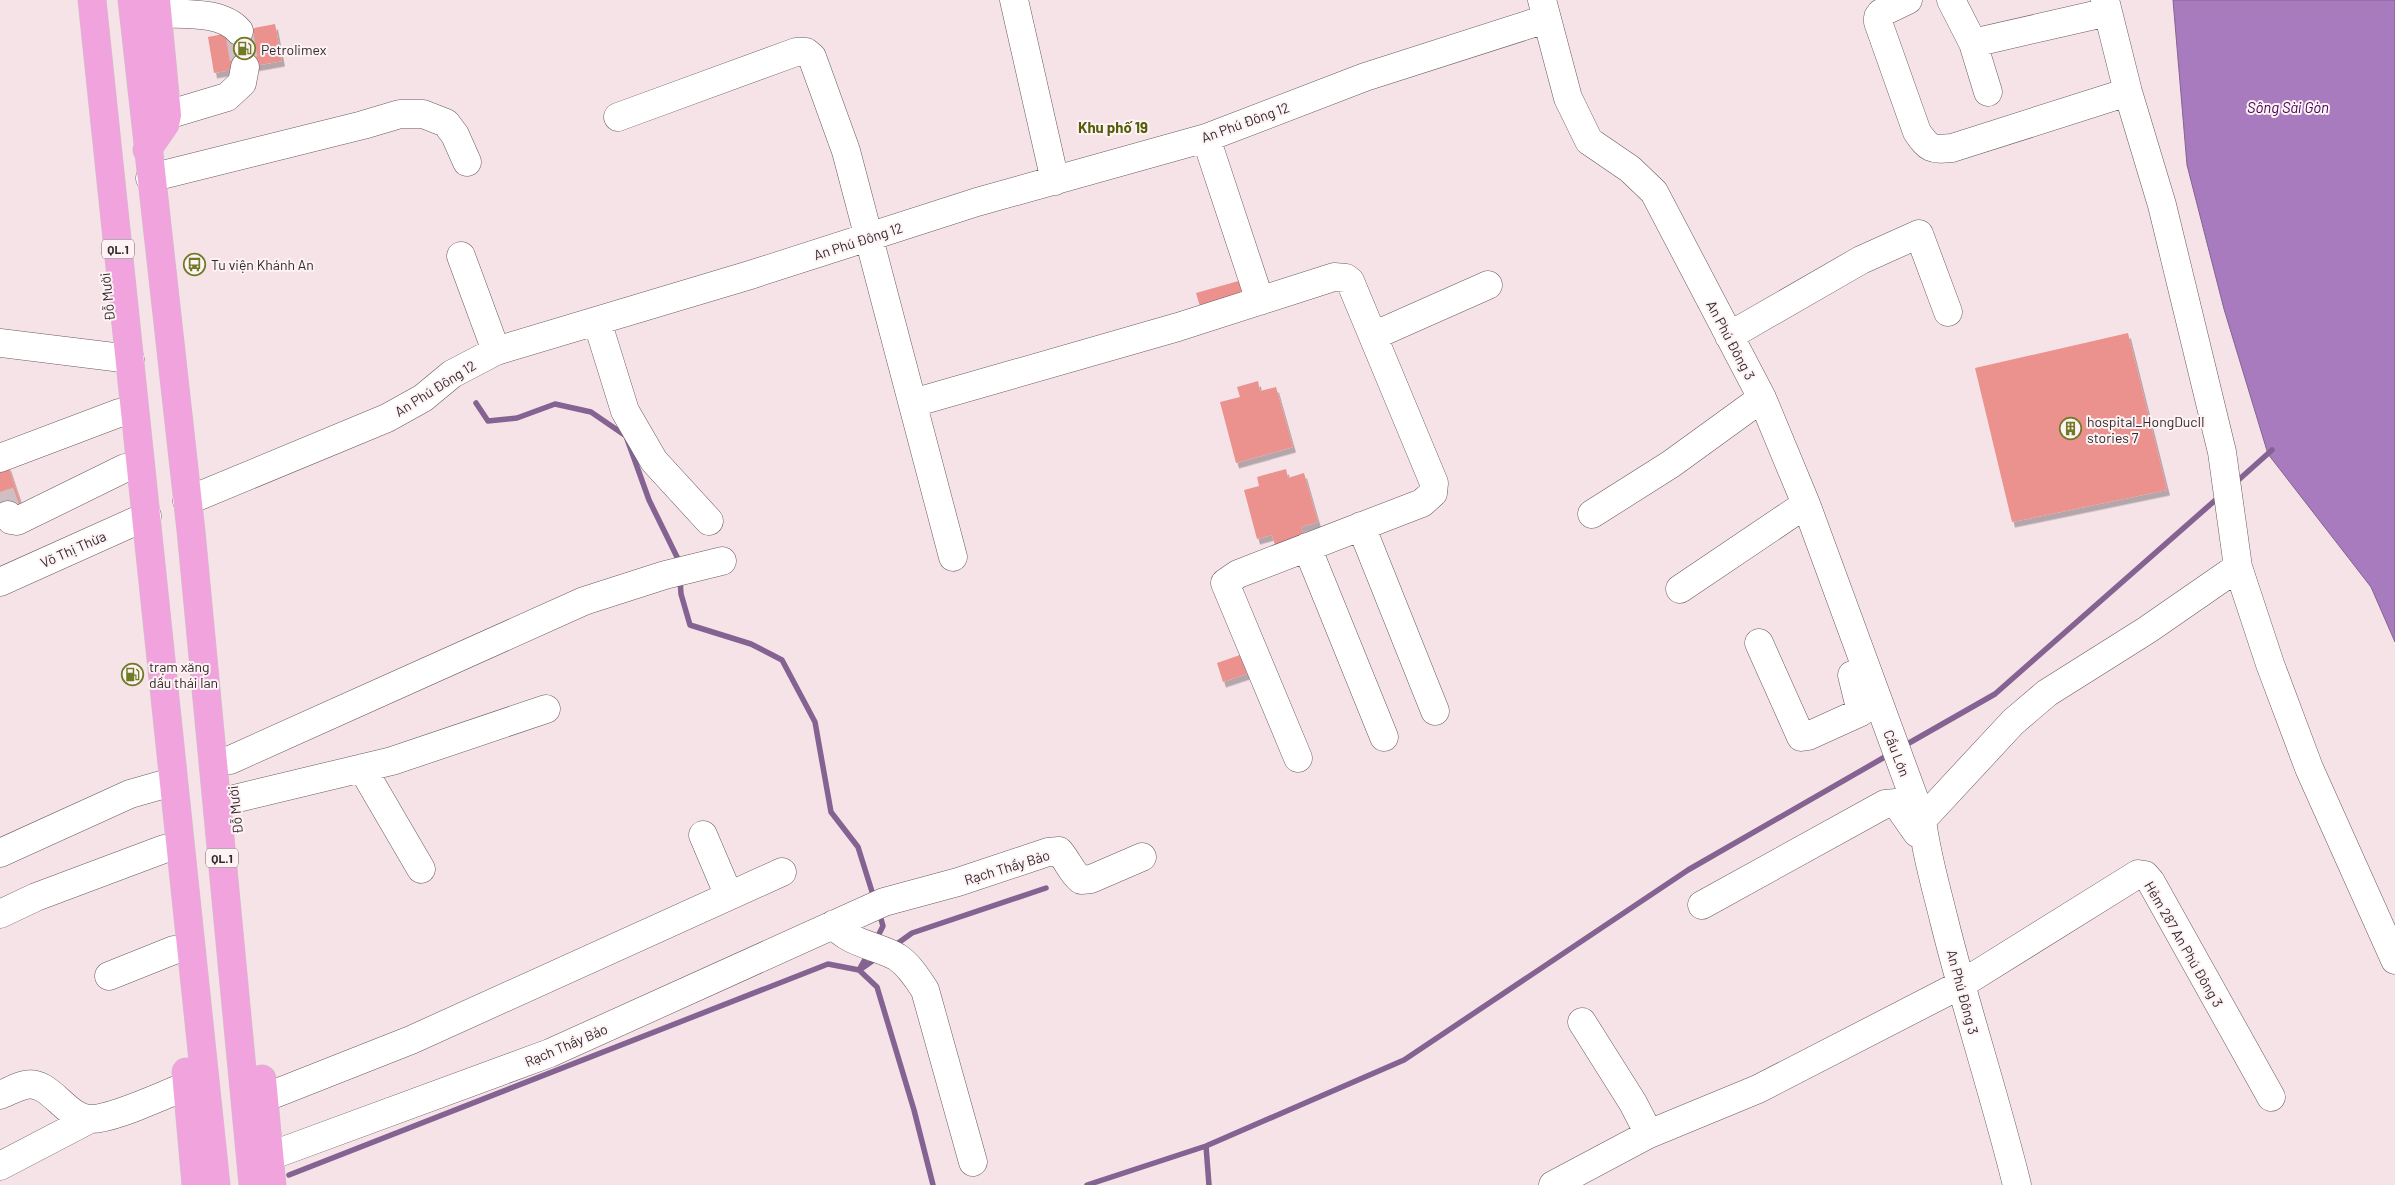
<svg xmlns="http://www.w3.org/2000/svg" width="2395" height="1185" font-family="Barlow,sans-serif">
  <defs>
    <filter id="shadow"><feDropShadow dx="3" dy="5.5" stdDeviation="0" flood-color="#0004"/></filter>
  </defs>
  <rect width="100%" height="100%" fill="#f6e3e8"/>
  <path fill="#a77bbe" stroke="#846392" d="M2173 0H2395V642L2371 587 2268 454 2224 309 2187 165Z"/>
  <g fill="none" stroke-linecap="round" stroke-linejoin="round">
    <path stroke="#846392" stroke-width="5.5" d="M476 403 488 421 517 418 555 404 591 412 626 436 649 500 678 559 679 565
      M2234 484 2272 450
      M680 579 681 594 690 625 751 644 782 660 815 722 831 812 858 847 874 898
      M1902 747 1995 694 2220 496
      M876 940 883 926 879 912
      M894 946 912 933 1046 888
      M861 969 878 957
      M859 970 869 952
      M1206 1146 1209 1185
      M289 1175 828 964 859 970 877 987 914 1110 933 1185
      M1087 1185 1206 1146 1404 1060 1688 870 1890 754"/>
  </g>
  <path fill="#eb928e" filter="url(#shadow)" d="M275 24 282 61 214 73 208 37Z
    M1249 278 1255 298 1202 313 1196 293Z
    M2128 333 2167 490 2012 522 1975 368Z
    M1258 381 1260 391 1276 387 1293 447 1236 463 1220 402 1240 397 1237 387Z
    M8 465 23 510 0 518V467Z
    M1286 469 1288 478 1304 473 1318 522 1301 527 1304 536 1275 545 1272 535 1257 539 1244 490 1259 486 1257 477Z
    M1240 655 1247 674 1223 682 1217 663Z"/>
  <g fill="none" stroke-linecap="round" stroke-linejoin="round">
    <path stroke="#cfbec2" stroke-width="28" stroke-dasharray="28 14" stroke-linecap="butt" d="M239 31 245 67
      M0 492 8 515"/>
    <defs>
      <path id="minor" d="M1014 0 1055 181
        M1542 0 1568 98 1589 141 1630 169 1654 192 1762 398 1806 504 1922 820C1926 854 1936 887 1944 920 1966 1009 1995 1096 2017 1185
        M1908 0 1881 13 1878 17V22L1917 132C1929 149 1931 150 1952 148L2128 92
        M1951 0 1973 43 1988 92
        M2105 0 2128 92 2162 205 2222 452 2238 567 2270 664 2309 768 2395 960
        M157 13C182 15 221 10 239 31
        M1973 43 2108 12
        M167 115 227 97 242 83 245 67
        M618 117 796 52H806L812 57 846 151 953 557
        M1206 138 1260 301
        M150 178 363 125 400 114H423L446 123 455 135 467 162
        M461 256 496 351
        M597 321 625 411 654 461 709 521
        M1373 336 1488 285
        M1729 336 1861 260 1919 234 1948 312
        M0 343 130 359
        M913 403 1178 327 1334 277 1346 278 1350 281 1434 483 1433 493 1422 503 1238 574 1225 583 1298 758
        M0 458 119 413
        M187 501 387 418 423 398 452 374 496 351 750 275 977 202 1206 138 1365 77 1546 19
        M1592 514 1671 464 1762 398
        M8 515 11 520 17 521 125 468
        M1361 526 1435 711
        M1307 547 1384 737
        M0 582 147 516
        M1680 589 1806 504
        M1759 643 1801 737 1808 736 1861 712 1852 675
        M230 760 584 601 665 575 722 561
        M362 768 421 869
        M234 799 392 761 546 709
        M1922 820 2013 722 2047 693 2147 630 2238 567
        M703 835 729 896
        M0 853 130 794 165 784
        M1702 905 1885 804 1896 803 1917 833
        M0 914 36 897 164 849
        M834 924C847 943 878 946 897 957 909 965 917 978 925 990L973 1162
        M109 976 174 950
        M1582 1022 1633 1103 1649 1134
        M0 1095C8 1092 16 1087 25 1085 50 1079 65 1118 90 1119 112 1120 165 1094 187 1086
        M264 1098 411 1040 782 872
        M270 1156 550 1053 884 902 958 882 1048 852 1059 851C1068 861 1071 872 1081 880L1091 879 1142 857
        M0 1166 90 1119
        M1553 1185 1649 1134 1758 1089 1960 985 2138 874 2145 875 2151 882 2271 1097"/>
      <path id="highway" d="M92 0 216 1185
        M132 0 191 531 253 1185
        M147 150 165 124 167 115 156 0
        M186 1072 196 1185
        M262 1079 272 1185"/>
    </defs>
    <use href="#minor" stroke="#6a5a5e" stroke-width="29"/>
    <use href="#highway" stroke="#c9c8c8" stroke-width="29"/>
    <use href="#minor" stroke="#fff" stroke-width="28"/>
    <use href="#highway" stroke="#f1a3dd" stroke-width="28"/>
  </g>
  <defs>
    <symbol id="fuel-ring" viewBox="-11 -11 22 22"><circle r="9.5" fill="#fef2f5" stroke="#6f7a26" stroke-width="1.5"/><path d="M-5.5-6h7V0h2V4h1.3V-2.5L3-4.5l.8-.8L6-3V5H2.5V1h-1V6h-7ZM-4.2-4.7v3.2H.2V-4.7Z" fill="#6f7a26"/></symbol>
    <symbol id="bus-ring" viewBox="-11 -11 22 22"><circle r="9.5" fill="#fef2f5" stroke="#6f7a26" stroke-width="1.5"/><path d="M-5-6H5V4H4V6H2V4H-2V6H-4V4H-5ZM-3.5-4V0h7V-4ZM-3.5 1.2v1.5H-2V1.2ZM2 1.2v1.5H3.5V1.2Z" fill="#6f7a26"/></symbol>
    <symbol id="building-ring" viewBox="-11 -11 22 22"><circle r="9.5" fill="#fef2f5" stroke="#6f7a26" stroke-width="1.5"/><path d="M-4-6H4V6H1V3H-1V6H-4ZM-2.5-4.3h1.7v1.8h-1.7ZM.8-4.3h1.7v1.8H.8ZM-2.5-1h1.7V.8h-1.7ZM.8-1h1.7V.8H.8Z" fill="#6f7a26"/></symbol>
  </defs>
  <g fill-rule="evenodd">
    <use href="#fuel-ring" x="232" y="36" width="25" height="25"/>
    <use href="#bus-ring" x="182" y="252" width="25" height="25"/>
    <use href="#building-ring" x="2058" y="416" width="25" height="25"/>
    <use href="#fuel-ring" x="120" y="662" width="25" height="25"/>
  </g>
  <g text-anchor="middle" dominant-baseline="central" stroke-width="4" stroke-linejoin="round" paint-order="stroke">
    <g fill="#fef2f5" stroke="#6e6768" stroke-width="1">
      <rect x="102" y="239.5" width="32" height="19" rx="4"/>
      <rect x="206" y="848.5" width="32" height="19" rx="4"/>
    </g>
    <g font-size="12" font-weight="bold" fill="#312b2c">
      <text x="118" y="249">QL.1</text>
      <text x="222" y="858">QL.1</text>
    </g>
    <g font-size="14" fill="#312b2c" stroke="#fef2f5" text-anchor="start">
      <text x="261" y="49">Petrolimex</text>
      <text x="211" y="264">Tu viện Khánh An</text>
      <text x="2087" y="421">hospital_HongDucII<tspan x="2087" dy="16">stories 7</tspan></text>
      <text x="149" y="666">trạm xăng<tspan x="149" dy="16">dầu thái lan</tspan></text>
    </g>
    <g font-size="14" fill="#312b2c" stroke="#fef2f5">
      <text transform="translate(1245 122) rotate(-20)">An Phú Đông 12</text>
      <text transform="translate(858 241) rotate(-18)">An Phú Đông 12</text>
      <text transform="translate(107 297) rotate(-96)">Đỗ Mười</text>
      <text transform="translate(1731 340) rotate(62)">An Phú Đông 3</text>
      <text transform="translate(435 388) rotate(-32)">An Phú Đông 12</text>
      <text transform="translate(73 549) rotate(-24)">Võ Thị Thừa</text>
      <text transform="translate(1897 753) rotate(69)">Cầu Lớn</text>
      <text transform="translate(235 810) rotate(-96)">Đỗ Mười</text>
      <text transform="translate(1007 867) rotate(-17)">Rạch Thầy Bảo</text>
      <text transform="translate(2184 944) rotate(60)">Hẻm 287 An Phú Đông 3</text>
      <text transform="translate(1963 992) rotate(75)">An Phú Đông 3</text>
      <text transform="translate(566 1045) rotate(-23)">Rạch Thầy Bảo</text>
    </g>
    <g font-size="15" font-style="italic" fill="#400158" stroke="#fef2f5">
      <text x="2288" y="107">Sông Sài Gòn</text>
    </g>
    <g font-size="15" font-weight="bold" fill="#535d09" stroke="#fef2f5">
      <text x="1113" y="127">Khu phố 19</text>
    </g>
  </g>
</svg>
